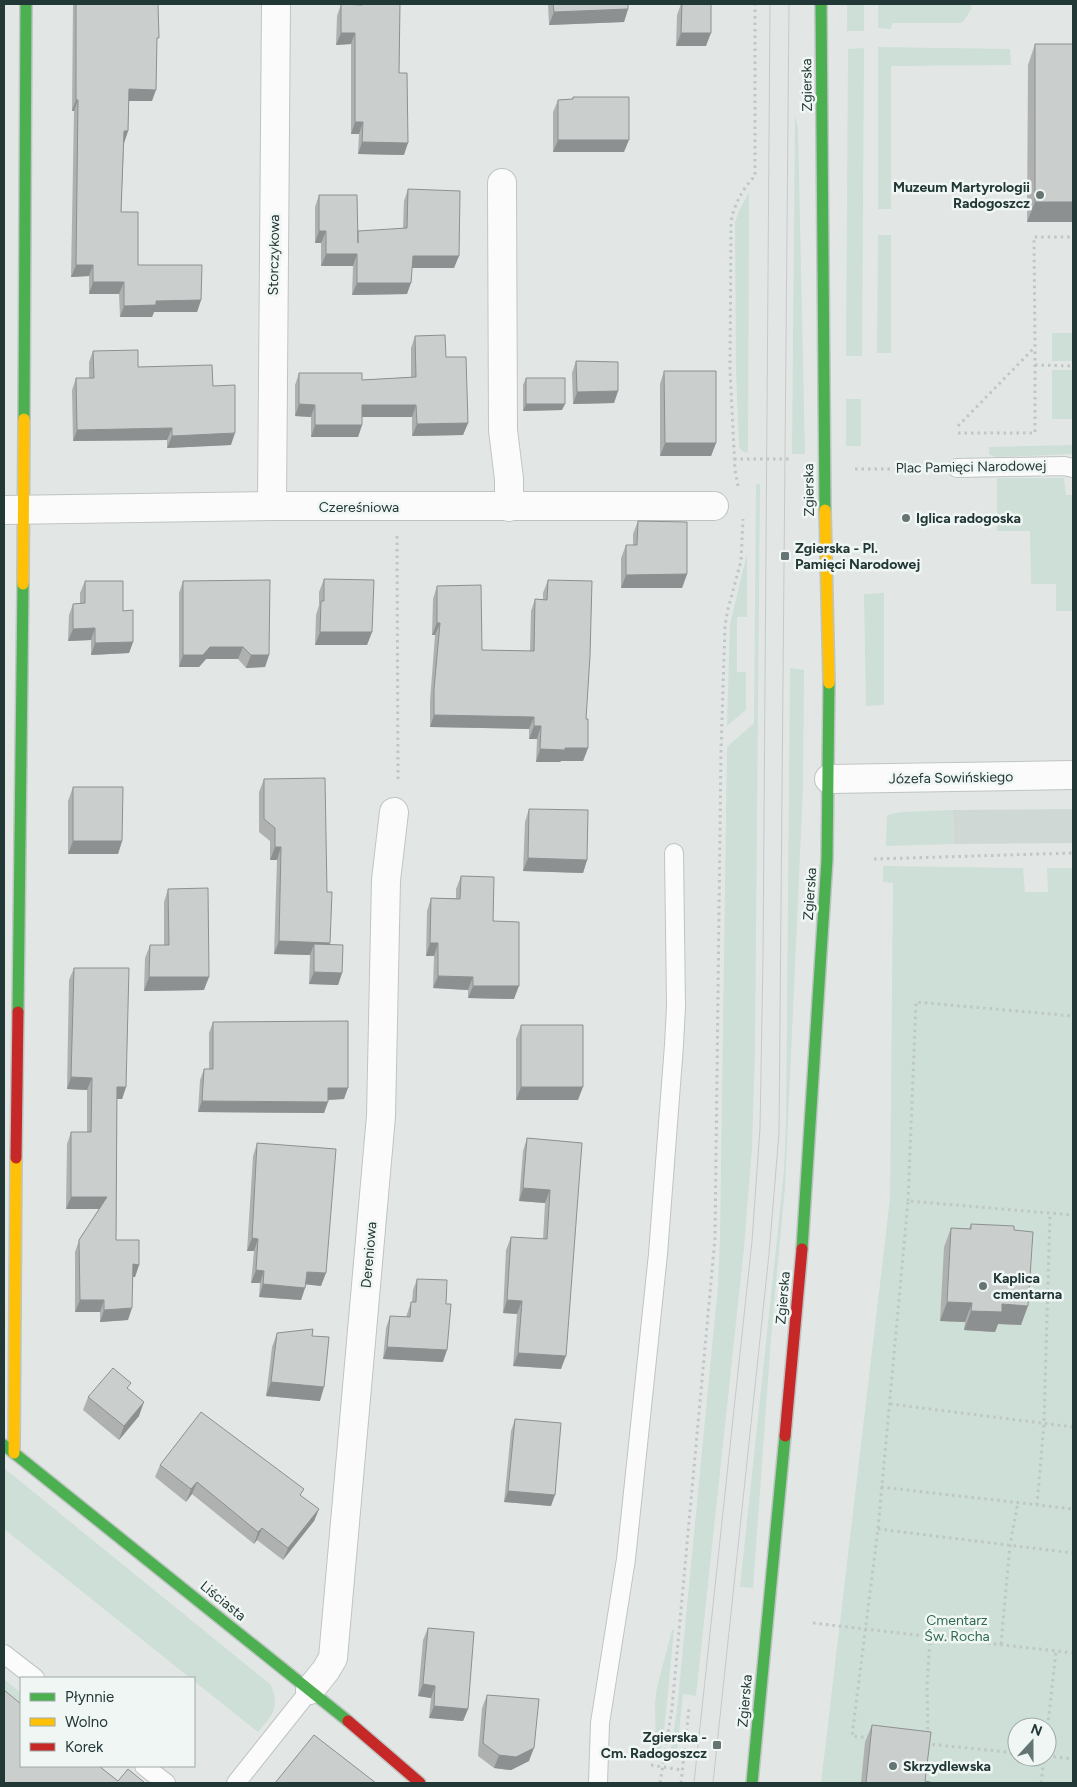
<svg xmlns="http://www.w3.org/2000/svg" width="1077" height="1787" font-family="Figtree,sans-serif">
  <rect width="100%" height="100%" fill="#e2e7e6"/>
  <path fill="#d0d8d6" d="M1073 809V843L954 844 953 810Z"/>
  <path fill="#cddfd6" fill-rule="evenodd" d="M847 4H864V31H847Z
    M878 4H971V10L962 23H892L891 29 878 28Z
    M878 47 1010 49 1011 65 891 66V209H878Z
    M864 48 862 356H846L848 49Z
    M795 115 798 128 805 454H792Z
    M749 192 748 453 744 452 739 448 736 370 735 222 738 213Z
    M878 235H891V353H877Z
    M1052 333H1073V361H1052Z
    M1052 370H1073V419H1052Z
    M846 399H861V446H846Z
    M1073 445V454L996 457 989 454V447Z
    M997 478H1064L1066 495H1073V611H1056V584H1031L1030 531H997Z
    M756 484H760L755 1050 752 1147 744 1248 696 1696 683 1694 676 1761 669 1760 677 1710 718 1285 720 1238 727 747 754 723Z
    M747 554V617H737V672H746V710L727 726 730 624Z
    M884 593V705L866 706 864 594Z
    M790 668 804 670 803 788 785 1187 771 1338 753 1588 740 1587 776 1248 784 1170 786 1126Z
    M953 810 954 844 886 846 887 815 902 812Z
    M883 866 1023 868 1025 892H1048L1047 868H1073V1783H821L890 1199 893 883 883 882ZM1017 1727H1047V1757H1017Z
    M4 1468 271 1685C280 1709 273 1714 258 1732L194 1681V1678H190L4 1529Z
    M672 1630H674L664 1732 660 1755H656L655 1703 657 1687Z
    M4 1679 21 1693V1761L4 1713Z"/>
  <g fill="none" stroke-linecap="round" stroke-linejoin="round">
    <defs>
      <path id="lane" d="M957 468 1064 466 1073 468
        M4 1654 35 1678
        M144 1766 166 1783
        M236 1783 310 1690
        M598 1783 600 1723 626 1559 658 1254 674 1045 676 1006 674 853"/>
      <path id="street" d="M502 183 503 430 509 479V507
        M272 506 276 4
        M4 510 272 506H714
        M829 779 1073 775
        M310 1690 326 1670 333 1658 381 1116 386 880 394 812"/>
      <path id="fast" d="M821 4 825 510
        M24 419 26 4
        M18 1012 23 584
        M802 1249 827 860 829 683
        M4 1445 348 1721
        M752 1783 785 1436"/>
      <path id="slow" d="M825 510 829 683
        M23 584 24 419
        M14 1453 16 1158"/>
      <path id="jam" d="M16 1158 18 1012
        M785 1436 802 1249
        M348 1721 420 1783"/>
    </defs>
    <use href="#lane" stroke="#bfc4c3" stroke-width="20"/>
    <use href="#street" stroke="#bfc4c3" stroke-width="30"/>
    <use href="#fast" stroke="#bec5c3" stroke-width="14"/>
    <use href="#slow" stroke="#bec5c3" stroke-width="14"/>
    <use href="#jam" stroke="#bec5c3" stroke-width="14"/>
    <path stroke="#bfc7c6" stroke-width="3" stroke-dasharray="2.5 4" stroke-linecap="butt" d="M1035 365 1073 366
      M958 426 1035 347 1034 237H1073
      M958 433H1035V348
      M734 459H792
      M855 469H933
      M738 486 735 470 730 370 731 223C733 206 743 188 755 176V4
      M397 536 398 782
      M874 859 1073 853
      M908 1201 916 1002 1073 1016
      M890 1404 1073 1427
      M881 1487 1073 1509
      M1037 1505 1044 1423 1050 1213
      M878 1529 1073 1553
      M813 1623 1073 1653
      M1001 1644 1010 1545 1018 1502
      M1047 1733 1056 1651
      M928 1736 927 1686 930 1638
      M870 1738 852 1736 878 1529 908 1201 1073 1215
      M928 1742V1744L1017 1753
      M1047 1756 1073 1759
      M651 1765 682 1770
      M660 1783 672 1708 715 1238 721 751 725 625 728 609 741 561 743 519
      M681 1783 689 1708
      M1041 1783 1044 1757"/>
    <use href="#lane" stroke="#fbfbfb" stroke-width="18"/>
    <use href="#street" stroke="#fbfbfb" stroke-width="28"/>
    <use href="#fast" stroke="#4caf50" stroke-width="11"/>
    <use href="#slow" stroke="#ffc107" stroke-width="11"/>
    <use href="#jam" stroke="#c62828" stroke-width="11"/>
    <path stroke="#c6c9c9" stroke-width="1" d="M694 1783 752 1241 760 1128 763 958 770 4
      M713 1783 769 1254 779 1133 789 4"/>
  </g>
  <path fill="#aeb1b0" d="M73 4H158L157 43 152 101H129L128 131 124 143 121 212 138 265 201 300 197 312H154L152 317H120L119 294H89V276L71 277 74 111H72Z
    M341 4H400L399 73 404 155 358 154 359 134H351V44L336 45 337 16Z
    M548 4H628V9L624 22 549 25Z
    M681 4H711L706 46H676L677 15Z
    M1035 44H1073V222H1027L1028 65Z
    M573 97 624 152H553V112L558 100 572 99Z
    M408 189 454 268H412L407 294 352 295 353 266H321V243H315V207L319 195 358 232 403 228 404 201Z
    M415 336 446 357 468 423 463 435 412 436V417H362V425L358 437H311V417L295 416V385L299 373 362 380 411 377V348Z
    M93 351 138 367 213 386 231 445 167 448V440L73 441 72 390 76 378H89V362Z
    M576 361 618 391 614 403 573 404 572 373Z
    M664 371 716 443 711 456H660V384Z
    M526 378 562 410 523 411V385Z
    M638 521 687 574 682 588H621V558L626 545H633V534Z
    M324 579 372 632 367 645H315L316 615 319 605V592Z
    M548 580 586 719 588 748 583 761H561L560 762H536L537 739H529V729L430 727V701L435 635H432L433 599 437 586 482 650 530 651 531 611 535 599H543V593Z
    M85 581 123 611 133 642 129 653 91 655V640L68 641 69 615 73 604 80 603V593Z
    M183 581 269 655 265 667 246 668 238 659H206L199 667H179V593Z
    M264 779 327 892 330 943V944L342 973 338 985 309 984 310 955 274 954 277 860H270V841L259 832V792Z
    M73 787 122 841 118 854H68V801Z
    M529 809 587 860 583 873 523 871 525 822Z
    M461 876 493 921 514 999 468 998V990L433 988 434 956H426L427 911 431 898H456V889Z
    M168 889 204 990 144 991 145 958 150 945H164V902Z
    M74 968 126 1087 122 1099H117L116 1240 139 1265 135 1277H133L128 1320 100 1322V1312H75V1252L79 1240 99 1209H66L67 1144 71 1132H87V1090L67 1089 69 980Z
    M213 1022 344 1099 328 1100 324 1113 198 1112 200 1080 204 1069H209V1033Z
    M521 1025 578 1100H516V1039Z
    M527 1138 582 1143 561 1369 513 1366 517 1314 503 1313 506 1250 511 1237 543 1239 545 1203 519 1201 523 1151Z
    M257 1143 321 1286 306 1284 305 1288 301 1300 259 1297 260 1283H251L254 1251H247L253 1156Z
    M971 1224 1014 1230 1021 1325 998 1324 995 1332 964 1330 965 1322 940 1321 944 1247 951 1228 969 1229Z
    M417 1279 443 1362 383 1359 386 1328 390 1316 406 1317 411 1302H412L413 1290Z
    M277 1333 312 1336 320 1401 266 1396 272 1347Z
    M129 1390 139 1416 119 1440 83 1410 88 1397Z
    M515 1419 551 1506 504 1502 511 1431Z
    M160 1465 301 1496 319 1509 314 1521 283 1560 257 1540 254 1544 192 1494 186 1502 155 1477Z
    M428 1628 468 1709 463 1721 429 1718 431 1698 418 1696 423 1640Z
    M487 1695 529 1761 511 1770 494 1768 478 1756 482 1708Z
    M872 1725 925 1781 934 1783H861L865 1742Z"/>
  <path fill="#8d9090" d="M628 9 624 22 549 25 554 12Z
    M341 33H355L351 44 336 45Z
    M681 33H711L706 46H676Z
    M129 89 156 90 152 101H125Z
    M76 100H78L74 111H72Z
    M355 122H363L359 134H351Z
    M124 131H128L124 143Z
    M558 140H629L624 152H553Z
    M362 142 408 143 404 155 358 154Z
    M1035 202H1073V222H1027Z
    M319 231H326L321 243H315Z
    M326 254H357L353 266H321Z
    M413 256H459L454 268H409Z
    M76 265H93L89 276 71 277Z
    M93 282H124L119 294H89Z
    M357 283H411L407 294 352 295Z
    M201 300 197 312H154L152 317H120L124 306 156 301Z
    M618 391 614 403 573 404 577 392Z
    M299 404 315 405 311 417 295 416Z
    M526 404H565L562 410 523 411Z
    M362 405H416L412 417H358Z
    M468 423 463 435 412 436 417 424Z
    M315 425H362L358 437H311Z
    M172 428 167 440 73 441 77 430Z
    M235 433 231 445 167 448 172 436Z
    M665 443H716L711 456H660Z
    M687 574 682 588H621L626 575Z
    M437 623H440L435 635H432Z
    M95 628 91 640 68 641 73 629Z
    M320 632H372L367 645H315Z
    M133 642 129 653 91 655 95 643Z
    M210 647H243L238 659H206L199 667H179L183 655Z
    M251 655H269L265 667 246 668Z
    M434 715 534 717 529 729 430 727Z
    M534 726H541L537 739H529Z
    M565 748H588L583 761H561L560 762H536L540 749Z
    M73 841H122L118 854H68Z
    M275 847H281L277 860H270Z
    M528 858 587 860 583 873 523 871Z
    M279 941 330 943 325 956 314 944 310 955 274 954Z
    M430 943H438L434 956H426Z
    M314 972 342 973 338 985 309 984Z
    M438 976 473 977 468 990 433 988Z
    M149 977H209L204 990 144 991Z
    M473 986H519L514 999 468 998Z
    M71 1077 92 1078 87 1090 67 1089Z
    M117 1087H126L122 1099H113Z
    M521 1087H583L578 1100H516Z
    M328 1088H348L344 1099 324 1100Z
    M202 1101 328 1102 324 1113 198 1112Z
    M523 1188 550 1190 545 1203 519 1201Z
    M71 1197H107L103 1209H66Z
    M252 1238 258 1239 254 1251H247Z
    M133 1264 139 1265 135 1277H128Z
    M256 1270 264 1271 260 1283H251Z
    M307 1272 326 1273 321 1286 302 1284Z
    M263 1284 305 1288 301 1300 259 1297Z
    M80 1300H104L100 1312H75Z
    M507 1300 522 1301 517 1314 503 1313Z
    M947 1302 972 1303 965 1322 940 1321Z
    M1002 1304 1028 1306 1021 1325 998 1324 995 1332 964 1330 971 1311Z
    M132 1308 128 1320 100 1322 104 1310Z
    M387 1347 447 1350 443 1362 383 1359Z
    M518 1353 566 1356 561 1369 513 1366Z
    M271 1382 324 1387 320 1401 266 1396Z
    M144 1402 139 1416 119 1440 124 1426Z
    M197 1482 192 1494 186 1502 191 1489Z
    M508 1491 555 1495 551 1506 504 1502Z
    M319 1509 314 1521 283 1560 288 1548Z
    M262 1528 257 1540 254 1544 258 1532Z
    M423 1684 435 1686 431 1698 418 1696Z
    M434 1706 468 1709 463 1721 429 1718Z
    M534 1748 529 1761 511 1770 494 1768 499 1755Z"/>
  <path fill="#cacecd" stroke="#8d9090" d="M76 4H158L159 38H157L156 90 129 89 128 131H124L121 212H138V265H202L201 300 156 301V305L124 306V282H93V265H76L78 100H76Z
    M341 4 362 5V4H400L399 73H407L408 143 362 142 363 122H355V33H341Z
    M553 4H628V9L554 12Z
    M682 4H711V33H681Z
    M1035 44H1073V202H1035Z
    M573 97H629V140H558V100L573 99Z
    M408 189 460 191 459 256H413L411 283H357V254H326V231H319V195H357L358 243V231L407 228Z
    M445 335 446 357H466L468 423 417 424 416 405H362V425H315V405L299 404V373H362V380L416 377 415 336Z
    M138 350V367L212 365 213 386 235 385V433L172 436V428L77 430 76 378H94L93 351Z
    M576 361 618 362V391L577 392Z
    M664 371H716V443H665Z
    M526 378H565V404H526Z
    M638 521 687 522V574L626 575V545H637Z
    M324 579 374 580 372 632H320L321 601H324Z
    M270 580 269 655H251L243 647H210L203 655H183V581Z
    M548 580 592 581 590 656 586 719H588V748H565V750L540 749 541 726H534V717L434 715V689L440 623H437V586L481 585 482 650 534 651 535 599 547 600Z
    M85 581H123V611L133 610V642L95 643V628L73 629V604L85 603Z
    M325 778 327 892H332L330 943 279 941 281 847H275V828L264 819V779Z
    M73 787H123L122 841H73Z
    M529 809 588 810 587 860 528 858Z
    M461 876 494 877 493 921 519 922V986H473V977L438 976V943H430L431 898 460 899Z
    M208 888 209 977H149L150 945H169L168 889Z
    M314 944 343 945 342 973 314 972Z
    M74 968H129L126 1087H117L116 1240H139V1265L133 1264 132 1308 104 1310V1300H80L79 1240 107 1197H71V1132H91L92 1078 71 1077Z
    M348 1021V1088H328V1102L202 1101 204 1069H213V1022Z
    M521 1025H583V1087H521Z
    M527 1138 582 1143 566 1356 518 1353 522 1301 507 1300 511 1237 547 1239 550 1190 523 1188Z
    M257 1143 336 1149 326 1273 307 1272 305 1288 263 1284 264 1271 256 1270 258 1239 252 1238Z
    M971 1224 1014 1226V1230L1033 1232 1028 1306 1002 1304V1312L971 1311 972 1303 947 1302 951 1228 971 1229Z
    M417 1279 447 1280 446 1304H451L447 1350 387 1347 390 1316 410 1317 411 1302H416Z
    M313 1329 312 1336 329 1337 324 1387 271 1382 277 1333Z
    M113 1368 131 1383 127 1388 144 1402 124 1426 88 1397Z
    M201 1412 304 1489 300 1495 319 1509 288 1548 262 1528 258 1532 197 1482 191 1489 160 1465Z
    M515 1419 561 1423 555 1495 508 1491Z
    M428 1628 474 1632 468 1709 434 1706 435 1686 423 1684Z
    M4 1690 21 1704V1766H99L118 1781 128 1769 145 1783H4Z
    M487 1695 539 1699 534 1748 516 1757 499 1755 483 1743Z
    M872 1725 931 1732 925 1781 934 1783H866Z
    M314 1735 376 1783H275Z"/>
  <g fill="#657574" stroke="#f0f6f4" stroke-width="2">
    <circle cx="1040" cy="195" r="5"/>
    <circle cx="906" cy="518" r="5"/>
    <rect x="780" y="551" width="10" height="10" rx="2.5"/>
    <circle cx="983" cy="1286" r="5"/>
    <rect x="712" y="1740" width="10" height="10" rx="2.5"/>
    <circle cx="893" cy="1766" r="5"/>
  </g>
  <g text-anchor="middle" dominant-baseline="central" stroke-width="5" stroke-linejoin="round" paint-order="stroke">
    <g font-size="14" fill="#223836" stroke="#f0f6f4">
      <text transform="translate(807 85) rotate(-91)">Zgierska</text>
      <text transform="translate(274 255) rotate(-89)">Storczykowa</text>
      <text transform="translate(971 467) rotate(-1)">Plac Pamięci Narodowej</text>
      <text transform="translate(809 490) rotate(-91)">Zgierska</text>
      <text x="359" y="507">Czereśniowa</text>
      <text transform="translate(951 778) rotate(-1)">Józefa Sowińskiego</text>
      <text transform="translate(810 894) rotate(-86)">Zgierska</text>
      <text transform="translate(369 1255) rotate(-85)">Dereniowa</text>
      <text transform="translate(783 1298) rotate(-85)">Zgierska</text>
      <text transform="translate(223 1601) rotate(39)">Liściasta</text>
      <text transform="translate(745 1701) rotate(-85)">Zgierska</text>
    </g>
    <g font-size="14" font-weight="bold" fill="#223836" stroke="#f0f6f4" text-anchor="start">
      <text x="1030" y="187" text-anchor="end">Muzeum Martyrologii<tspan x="1030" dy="16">Radogoszcz</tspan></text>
      <text x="916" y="518">Iglica radogoska</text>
      <text x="795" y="548">Zgierska - Pl.<tspan x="795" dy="16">Pamięci Narodowej</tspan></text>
      <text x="993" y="1278">Kaplica<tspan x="993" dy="16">cmentarna</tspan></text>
      <text x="707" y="1737" text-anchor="end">Zgierska -<tspan x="707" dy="16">Cm. Radogoszcz</tspan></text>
      <text x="903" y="1766">Skrzydlewska</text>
    </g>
    <g font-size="14" fill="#316a51" stroke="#f0f6f4">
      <text x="957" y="1620">Cmentarz<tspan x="957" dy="16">Św. Rocha</tspan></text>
    </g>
  </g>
  <rect width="1077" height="1787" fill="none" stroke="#223836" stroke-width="10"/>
  <rect x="20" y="1677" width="175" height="90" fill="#f0f6f4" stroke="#9eaaa8"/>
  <rect x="30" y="1693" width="25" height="8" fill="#4caf50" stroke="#9eaaa8"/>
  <text x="65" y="1702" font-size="15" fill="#223836">Płynnie</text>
  <rect x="30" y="1718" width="25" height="8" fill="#ffc107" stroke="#9eaaa8"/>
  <text x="65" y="1727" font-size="15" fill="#223836">Wolno</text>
  <rect x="30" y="1743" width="25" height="8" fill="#c62828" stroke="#9eaaa8"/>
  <text x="65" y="1752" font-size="15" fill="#223836">Korek</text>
  <g transform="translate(1032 1742) rotate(21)"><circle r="24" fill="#f0f6f4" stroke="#9eaaa8"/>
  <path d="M0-4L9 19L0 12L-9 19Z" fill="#657574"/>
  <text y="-8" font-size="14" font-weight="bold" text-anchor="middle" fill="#223836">N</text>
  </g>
</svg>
